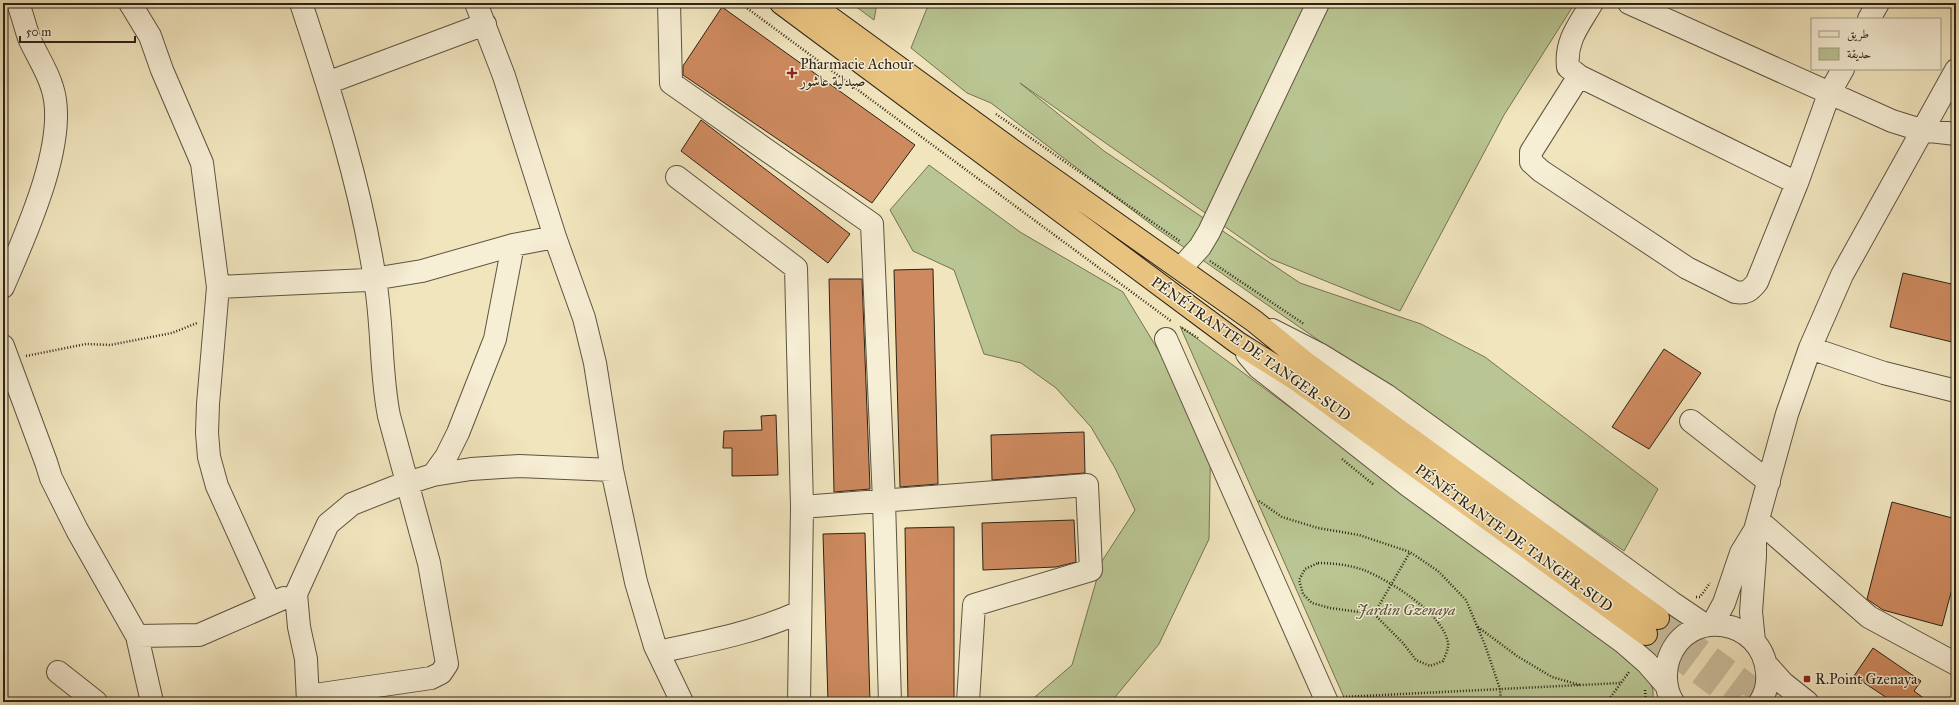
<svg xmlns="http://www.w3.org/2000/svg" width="1959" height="705" font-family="'IM FELL Great Primer',Amiri,serif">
  <rect width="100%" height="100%" fill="#f1e5be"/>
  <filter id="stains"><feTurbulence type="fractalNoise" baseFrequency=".005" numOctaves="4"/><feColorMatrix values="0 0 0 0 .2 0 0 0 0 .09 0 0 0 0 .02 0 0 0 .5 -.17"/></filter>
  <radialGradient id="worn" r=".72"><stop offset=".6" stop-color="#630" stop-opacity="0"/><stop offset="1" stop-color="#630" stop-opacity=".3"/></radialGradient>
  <path fill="#b9c592" stroke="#737454" d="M851 3H877L874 20Z
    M929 3H1575L1504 115 1400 311 1271 259 1020 83 1104 151 1300 283 1421 324 1485 357 1658 489 1624 551 1156 228 991 103 967 93 911 48Z
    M929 165 1020 232 1123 292 1163 358 1211 421 1209 539 1159 644 1111 702H1029L1072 665 1102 561 1135 510 1115 468 1091 427 1056 388 1021 363 984 354 954 270 913 251 890 210Z
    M1180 326 1645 670 1653 690V702H1346Z"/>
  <path fill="#ce8a5f" stroke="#2d2317" d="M722 7 915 145 872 203 683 75V66Z
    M701 120 850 234 828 263 681 151Z
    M933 269 938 484 900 487 894 270Z
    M1903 273 1956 285V343L1890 327Z
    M829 279H862L870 489 834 492Z
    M1664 349 1701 373 1649 449 1612 427Z
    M776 415 778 475 732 476V448H723L724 431 762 430 761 416Z
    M1084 432 1085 473 992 480 991 435Z
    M1892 502 1956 519V574L1942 626 1883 610 1867 599Z
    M1074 520 1076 562 1056 567 983 570 982 523Z
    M954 527V702H908L905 528Z
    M865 533 870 702H828L823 534Z
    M1873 648 1921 681 1914 691 1929 702H1893L1854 676Z"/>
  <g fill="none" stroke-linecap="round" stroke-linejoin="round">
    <path stroke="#cabe9d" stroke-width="22" stroke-dasharray="22 11" stroke-linecap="butt" d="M1658 618 1772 702
      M1646 634 1737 702"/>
    <defs>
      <path id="minor" d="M130 3 150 36 162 70 202 163 218 287 208 404 207 433 209 457 217 486 270 603
        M301 3C331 94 361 186 375 280 383 325 380 371 389 416L429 563 447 664 441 673 431 678 308 696
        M476 3 504 76 555 237 584 318 595 363 612 470 636 582 655 646 682 702
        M669 3 671 83 872 224 884 501 890 702
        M1592 3C1579 25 1565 41 1568 67L1579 76 1797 183
        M1629 3 1892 121 1921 130 1956 134
        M1869 19 1878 3
        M1579 76 1531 152V162L1541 171 1687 268 1735 292C1746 294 1750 291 1757 282L1797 183 1829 94 1843 69
        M327 83 485 24
        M677 177 796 268 802 507 799 702
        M1181 268 1200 247 1209 232 1318 3
        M3 287C24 238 70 140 52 87 47 70 36 54 29 38 25 26 22 14 18 3
        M218 287 367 280 422 271 513 245 555 237
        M1272 330 1321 355 1386 395 1671 602 1705 625
        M1166 339 1327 702
        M3 346 46 462 51 478 77 530 137 636 152 702
        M1810 348 1884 373 1956 391
        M1247 354 1258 367 1409 486 1623 642 1647 663 1667 686
        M1691 421 1769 482
        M433 475 471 469 519 466 612 470
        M802 507 1087 485 1091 570 974 605 968 702
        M1758 520 1869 617 1956 664
        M1712 625 1724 603 1741 553 1755 530 1787 414 1810 348 1842 275 1956 70
        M137 636 199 635 284 598
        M1754 641 1751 612 1755 556V531
        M658 652C708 641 753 633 800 612
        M1766 664 1783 683 1807 702
        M58 672 96 702
        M308 702 306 659 299 627 296 594 305 574 328 524 352 504 395 487 433 475 446 457 458 433 495 339 513 245
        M1673 702C1665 690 1664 671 1669 658 1688 606 1763 618 1767 673 1768 683 1766 693 1760 702"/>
      <path id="highway" d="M781 3 1238 343 1297 380 1646 634
        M810 3 1016 153 1254 321 1307 364 1658 618"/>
    </defs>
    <use href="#minor" stroke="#5e5441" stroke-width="24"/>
    <use href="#highway" stroke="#2d2317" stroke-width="24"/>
    <path stroke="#2d2317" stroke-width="2.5" stroke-dasharray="1 2" stroke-linecap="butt" d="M740 3 1171 321
      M996 114 1181 242
      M1210 261 1304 324
      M1182 328 1198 338
      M26 356 86 344 110 345 172 333 197 323
      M1342 459 1374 485
      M1259 501 1282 517 1318 528 1359 535 1410 552 1438 571 1466 600 1485 645 1500 689 1501 702
      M1318 563C1334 563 1349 565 1364 570 1390 581 1443 613 1448 643 1449 648 1445 656 1443 661L1430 666 1416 660 1403 643 1374 614 1330 608 1312 603 1303 594 1299 580 1305 569Z
      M1696 597H1700L1710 583
      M1374 614 1410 552
      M1478 627 1517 656 1552 677 1580 685
      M1645 690 1646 702
      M1343 697 1620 683
      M1607 702 1629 672"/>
    <use href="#minor" stroke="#f6eed5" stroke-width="22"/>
    <use href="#highway" stroke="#e8c27f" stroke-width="22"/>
  </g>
  <g fill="#8f2418" stroke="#f6eed5" stroke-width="1.5">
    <path d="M790 67h4v4h4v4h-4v4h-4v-4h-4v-4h4z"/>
    <rect x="1803" y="675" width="8" height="8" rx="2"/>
  </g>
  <g text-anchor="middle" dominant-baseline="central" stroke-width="3" stroke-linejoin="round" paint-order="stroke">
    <g font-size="15" fill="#2d2317" stroke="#f6eed5" text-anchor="start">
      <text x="800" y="64">Pharmacie Achour<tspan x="800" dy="17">صيدلية عاشور</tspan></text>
      <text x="1815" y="679">R.Point Gzenaya</text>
    </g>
    <g font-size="15" fill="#2d2317" stroke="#f6eed5">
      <text transform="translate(1251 349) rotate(35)">PÉNÉTRANTE DE TANGER-SUD</text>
      <text transform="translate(1514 538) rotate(36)">PÉNÉTRANTE DE TANGER-SUD</text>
    </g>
    <g font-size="15" font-style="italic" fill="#57543c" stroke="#f6eed5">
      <text x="1406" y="610">Jardin Gzenaya</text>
    </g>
  </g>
  <rect width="1959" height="705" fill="none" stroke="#f1e5be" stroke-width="16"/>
  <rect x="4" y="4" width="1951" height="697" fill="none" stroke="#2d2317" stroke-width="2"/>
  <rect x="8" y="8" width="1943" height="689" fill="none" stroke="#2d2317"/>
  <rect x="1811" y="18" width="130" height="52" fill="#f6eed5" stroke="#a69d89"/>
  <rect x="1819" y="31" width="20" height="6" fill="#f6eed5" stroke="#a69d89"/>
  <text x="1847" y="38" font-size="12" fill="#2d2317">طريق</text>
  <rect x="1819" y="48" width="20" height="12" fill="#b9c592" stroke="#a69d89"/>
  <text x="1847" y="58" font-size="12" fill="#2d2317">حديقة</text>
  <path d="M20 36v6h115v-6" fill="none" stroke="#2d2317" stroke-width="2"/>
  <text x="26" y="36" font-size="12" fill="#2d2317" stroke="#f6eed5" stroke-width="3" paint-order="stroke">50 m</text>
  <rect width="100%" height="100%" filter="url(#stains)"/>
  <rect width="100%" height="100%" fill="url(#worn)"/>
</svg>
